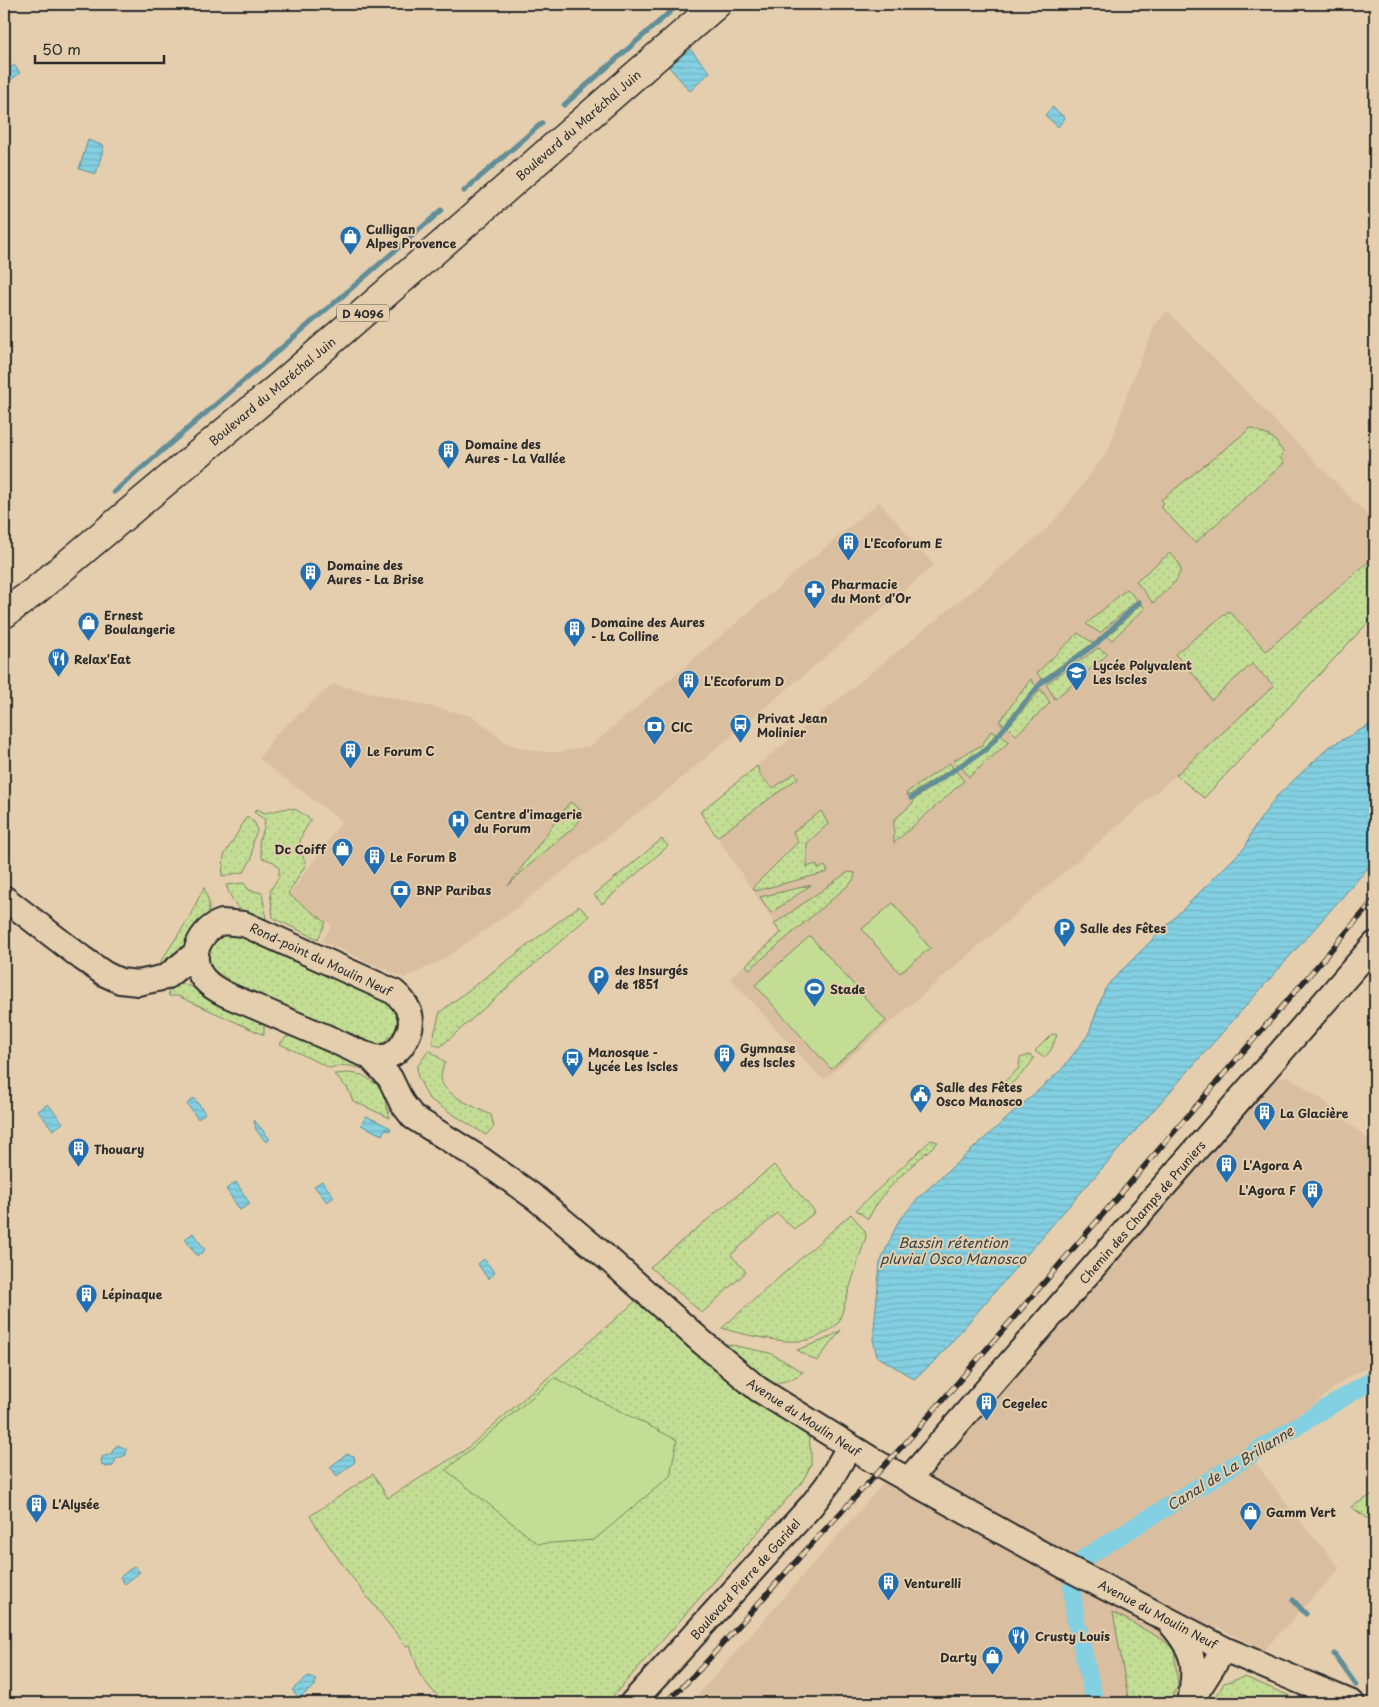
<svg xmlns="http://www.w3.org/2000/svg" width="1379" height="1707" font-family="'Playpen Sans',sans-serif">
  <defs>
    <pattern id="grass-dots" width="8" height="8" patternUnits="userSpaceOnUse" patternTransform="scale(1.25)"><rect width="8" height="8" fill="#c3dd94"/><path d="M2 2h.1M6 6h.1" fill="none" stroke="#a8be80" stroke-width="1.8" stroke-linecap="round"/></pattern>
    <pattern id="water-rules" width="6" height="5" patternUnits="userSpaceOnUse" patternTransform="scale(1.25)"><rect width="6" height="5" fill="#83d0e2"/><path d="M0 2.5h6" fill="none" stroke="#71b3c2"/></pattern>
  </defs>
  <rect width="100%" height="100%" fill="#e4cead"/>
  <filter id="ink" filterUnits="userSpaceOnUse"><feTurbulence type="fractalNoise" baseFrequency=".02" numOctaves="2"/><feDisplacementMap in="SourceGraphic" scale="10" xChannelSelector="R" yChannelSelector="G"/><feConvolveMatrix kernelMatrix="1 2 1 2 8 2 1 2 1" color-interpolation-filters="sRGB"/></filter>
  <g filter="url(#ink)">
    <path fill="#d9bea0" d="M1167 311 1375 523V615L1204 799 1176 775 825 1079 820 1077 730 978 781 932 700 812 1044 532 1069 503 1108 451 1129 389 1155 325Z
      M879 502 934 565 672 786 515 909 441 961 404 978 322 941 332 925 290 894 342 821 259 759 276 734 333 684 472 716 508 744 526 749 544 752H559L591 746Z
      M1288 1076 1325 1102 1375 1146V1365L1349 1376 1250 1456 1307 1530 1340 1568 1264 1650 1215 1626 1172 1703H691L884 1483 1150 1207 1264 1081Z"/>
    <path fill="url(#grass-dots)" stroke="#778460" d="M1251 428 1273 438 1284 453 1280 457 1284 463 1195 543 1160 506 1164 503 1161 500Z
      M1170 553 1178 562 1181 570 1176 581 1153 603 1136 581Z
      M1375 556V615L1204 798 1176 775 1274 686 1252 664 1211 700 1201 683 1175 654 1229 611 1266 651Z
      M1127 589 1137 600 1100 633 1086 624Z
      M1141 604 1145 608 1112 640 1107 637Z
      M1078 633 1093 643 1042 679 1037 673Z
      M1098 648 1108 654 1055 699 1046 684Z
      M1031 679 1036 686 1004 725 999 722Z
      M1041 689 1050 703 1016 735 1008 727Z
      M991 731 996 733 986 747 957 765 954 760 982 745Z
      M1000 735 1009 742 969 777 962 768 987 751Z
      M950 763 953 768 908 796 906 793Z
      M757 766 761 777 773 788 795 773 798 778 717 837 700 812Z
      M956 771 964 781 894 843V820L914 802 913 800Z
      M570 802 582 811 580 820 574 827 526 868 508 886Z
      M288 808 297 810 311 820C299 839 296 842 306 864L288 894 326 922 318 939 273 918 270 891 279 876V868L274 862 262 858 259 841 264 828 265 820 254 812 257 809 265 813Z
      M821 811 828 824 807 843V867L816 864 819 869 825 866 828 872 755 891 753 887 798 842 793 832Z
      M247 816 255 823 257 831 253 840 252 858 244 872 222 876 224 856Z
      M662 839 668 846 602 904 594 895Z
      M850 872 855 873 854 878 851 883 750 969 746 965 781 933 774 924 845 874Z
      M244 883 249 890 262 893 266 919C240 911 236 911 226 885Z
      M811 885 771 913 760 897Z
      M204 887C206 895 210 902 209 910 205 929 176 955 162 968L161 961 189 918Z
      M579 906 589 916 588 917 440 1047 432 1043 440 1012Z
      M229 934H239L390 1002 395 1010 398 1019 395 1030 383 1044 374 1045 357 1038 345 1037 235 988C227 972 201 973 211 948 215 939 220 936 229 934Z
      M175 981 198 989 259 1019 264 1024V1035L178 996H169L167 983Z
      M1052 1034 1057 1035 1051 1050 1044 1058 1035 1051Z
      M292 1035 367 1063 377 1076C362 1068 347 1062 330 1068L280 1044 286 1037Z
      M429 1050 445 1062C442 1069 439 1077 443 1085 449 1096 479 1109 491 1115L494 1126 486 1135 429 1099 418 1077 417 1067Z
      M1029 1055 1034 1058C1027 1071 1015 1080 1004 1090L1000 1086 1019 1068 1020 1058Z
      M349 1073 362 1075 381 1087 390 1118 353 1101 348 1089 334 1074Z
      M931 1140 938 1142C912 1166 884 1187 868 1219L856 1210Z
      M774 1165 815 1212 794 1229 777 1213 731 1255 746 1272 702 1313 650 1267Z
      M851 1214 865 1231 866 1236 839 1322C816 1345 793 1343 763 1338 749 1335 736 1333 722 1328Z
      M637 1300 808 1432 811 1452V1465L802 1482 607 1703H446L432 1690 420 1675 410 1645 406 1646C373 1603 337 1562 310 1516L373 1474 388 1498 465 1450Z
      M841 1330 817 1361 797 1350 826 1339Z
      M707 1340 770 1353 803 1372 790 1380 766 1385Z
      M1375 1493V1512L1370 1520 1351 1507Z
      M1113 1612 1163 1640 1174 1650 1178 1686 1168 1703H1129Z
      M1245 1677 1306 1703H1213L1224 1683Z"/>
    <path fill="#c3dd94" stroke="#778460" d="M893 903 930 948 900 973 862 929Z
      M810 936 886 1021 831 1069 755 985Z
      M555 1378 677 1440 670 1476 594 1540 538 1544 446 1470Z"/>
    <path fill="url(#water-rules)" stroke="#608e99" d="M690 49 710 72 690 91 669 67Z
      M14 65 20 73 4 85V73Z
      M1052 107 1065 118 1058 127 1045 115Z
      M88 140 104 146 96 174 79 169Z
      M1375 722V860L1067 1208 936 1360 914 1379 877 1356 873 1340 880 1263 898 1222 920 1196 1062 1069 1088 1035 1105 989 1111 981 1246 846 1253 829 1277 796 1329 747Z
      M194 1098 205 1113 198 1119 187 1104Z
      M48 1104 63 1123 53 1130 38 1111Z
      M366 1116 391 1128 390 1131 385 1129 382 1135 361 1125Z
      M254 1120 270 1139 266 1142 256 1130Z
      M322 1181 334 1197 327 1202 314 1186Z
      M236 1182 250 1204 240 1210 226 1189Z
      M193 1233 205 1250 197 1256 185 1239Z
      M484 1259 495 1273 488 1279 478 1264Z
      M118 1445 126 1449V1455L116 1459 113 1466 106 1467 102 1465 101 1460 102 1457 111 1454 114 1448Z
      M347 1454 354 1456 355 1462 337 1476 330 1467Z
      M134 1566 140 1572 125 1584 120 1577Z
      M308 1676 310 1678 312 1677 316 1681 314 1682 316 1685 299 1698 292 1690Z"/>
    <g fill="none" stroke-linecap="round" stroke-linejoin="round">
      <path stroke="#608e99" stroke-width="5" d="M564 105 679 4
        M464 191 542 123
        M332 305 442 210
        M114 492 329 307
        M911 798 987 749 1041 683 1097 643 1139 602
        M1293 1600 1306 1614
        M1334 1654 1356 1685"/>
      <path stroke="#83d0e2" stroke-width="18" d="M1084 1558 1375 1378
        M1072 1588 1075 1617 1095 1703"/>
      <defs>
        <path id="tertiary" d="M4 898 82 958 105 974 120 981 138 983 166 977 196 953
          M222 922 244 924 394 992C406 1002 415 1016 409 1032 404 1044 397 1056 383 1057 379 1058 373 1057 368 1055 356 1052 344 1045 333 1040 307 1029 281 1018 256 1007 240 1000 220 994 208 983 197 974 193 958 198 945 203 934 210 926 222 922Z
          M369 1056 390 1078 402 1103 413 1117 482 1160 537 1199 613 1263 702 1342 758 1389 874 1461 1066 1567 1224 1649 1352 1703
          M908 1480 1375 944
          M1171 1624C1197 1654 1196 1667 1190 1703
          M1194 1696 1224 1649
          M632 1703 811 1506 828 1484 849 1447"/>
        <path id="primary" d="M4 614 35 591 282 384 717 4"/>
      </defs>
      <use href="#tertiary" stroke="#2b2b2b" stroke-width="28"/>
      <use href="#primary" stroke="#2b2b2b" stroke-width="31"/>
      <use href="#tertiary" stroke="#e4cead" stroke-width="24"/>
      <use href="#primary" stroke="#e4cead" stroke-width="28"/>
      <defs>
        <path id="rail" d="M666 1703 701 1668 807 1549 909 1439 1375 899"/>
      </defs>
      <use href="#rail" stroke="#2b2b2b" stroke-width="5.5"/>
      <use href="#rail" stroke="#e4cead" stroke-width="4" stroke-dasharray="11" stroke-linecap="butt"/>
    </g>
  </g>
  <defs>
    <symbol id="shop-pin" viewBox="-11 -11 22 30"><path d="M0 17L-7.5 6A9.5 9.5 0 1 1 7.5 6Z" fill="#1f6fb2" stroke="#e4cead"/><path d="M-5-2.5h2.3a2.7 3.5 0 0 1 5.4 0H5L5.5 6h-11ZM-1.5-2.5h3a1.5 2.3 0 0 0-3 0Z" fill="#fff"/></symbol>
    <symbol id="building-pin" viewBox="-11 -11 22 30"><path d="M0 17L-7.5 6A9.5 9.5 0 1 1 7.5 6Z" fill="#1f6fb2" stroke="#e4cead"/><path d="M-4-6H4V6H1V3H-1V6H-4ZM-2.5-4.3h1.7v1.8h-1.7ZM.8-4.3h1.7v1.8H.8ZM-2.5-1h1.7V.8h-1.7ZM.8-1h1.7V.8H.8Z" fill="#fff"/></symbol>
    <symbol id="pharmacy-pin" viewBox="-11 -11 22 30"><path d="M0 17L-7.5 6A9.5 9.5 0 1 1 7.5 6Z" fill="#1f6fb2" stroke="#e4cead"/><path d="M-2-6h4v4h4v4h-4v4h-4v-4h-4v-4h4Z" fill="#fff"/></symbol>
    <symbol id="restaurant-pin" viewBox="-11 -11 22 30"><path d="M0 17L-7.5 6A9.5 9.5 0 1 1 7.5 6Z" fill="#1f6fb2" stroke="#e4cead"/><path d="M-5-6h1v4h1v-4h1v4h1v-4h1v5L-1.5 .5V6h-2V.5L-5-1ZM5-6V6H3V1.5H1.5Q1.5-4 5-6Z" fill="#fff"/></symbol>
    <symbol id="school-pin" viewBox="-11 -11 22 30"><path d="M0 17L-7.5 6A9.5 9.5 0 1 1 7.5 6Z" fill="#1f6fb2" stroke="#e4cead"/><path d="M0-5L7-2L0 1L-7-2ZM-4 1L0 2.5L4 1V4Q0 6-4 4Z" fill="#fff"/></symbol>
    <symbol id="bus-pin" viewBox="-11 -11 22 30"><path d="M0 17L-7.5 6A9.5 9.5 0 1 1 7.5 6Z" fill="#1f6fb2" stroke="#e4cead"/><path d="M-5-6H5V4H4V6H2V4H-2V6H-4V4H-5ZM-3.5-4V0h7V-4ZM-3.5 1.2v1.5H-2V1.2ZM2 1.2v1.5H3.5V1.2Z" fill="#fff"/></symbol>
    <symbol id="bank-pin" viewBox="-11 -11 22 30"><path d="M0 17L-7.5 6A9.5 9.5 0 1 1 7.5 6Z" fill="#1f6fb2" stroke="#e4cead"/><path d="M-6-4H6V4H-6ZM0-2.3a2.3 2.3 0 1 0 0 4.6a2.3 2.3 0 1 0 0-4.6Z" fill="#fff"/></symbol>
    <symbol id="hospital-pin" viewBox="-11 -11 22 30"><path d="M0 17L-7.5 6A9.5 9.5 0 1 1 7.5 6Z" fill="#1f6fb2" stroke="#e4cead"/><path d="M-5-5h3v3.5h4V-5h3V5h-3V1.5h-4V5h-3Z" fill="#fff"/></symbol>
    <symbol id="parking-pin" viewBox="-11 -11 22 30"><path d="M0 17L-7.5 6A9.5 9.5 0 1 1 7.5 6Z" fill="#1f6fb2" stroke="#e4cead"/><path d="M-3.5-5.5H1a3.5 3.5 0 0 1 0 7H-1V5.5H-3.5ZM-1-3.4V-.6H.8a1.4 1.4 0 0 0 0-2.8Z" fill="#fff"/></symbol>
    <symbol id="stadium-pin" viewBox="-11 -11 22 30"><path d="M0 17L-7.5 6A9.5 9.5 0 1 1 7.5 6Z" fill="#1f6fb2" stroke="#e4cead"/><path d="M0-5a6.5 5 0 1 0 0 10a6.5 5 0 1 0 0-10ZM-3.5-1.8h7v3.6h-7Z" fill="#fff"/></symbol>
    <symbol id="civic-pin" viewBox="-11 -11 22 30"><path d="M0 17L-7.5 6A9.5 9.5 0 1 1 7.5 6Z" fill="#1f6fb2" stroke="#e4cead"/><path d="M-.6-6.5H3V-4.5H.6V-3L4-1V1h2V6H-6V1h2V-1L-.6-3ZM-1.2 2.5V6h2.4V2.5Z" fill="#fff"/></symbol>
  </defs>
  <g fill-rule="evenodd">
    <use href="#shop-pin" x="338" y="224" width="25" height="34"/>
    <use href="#building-pin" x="436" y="438" width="25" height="34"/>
    <use href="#building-pin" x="836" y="530" width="25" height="34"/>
    <use href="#building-pin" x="298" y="560" width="25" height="34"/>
    <use href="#pharmacy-pin" x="802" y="578" width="25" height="34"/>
    <use href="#shop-pin" x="76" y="610" width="25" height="34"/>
    <use href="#building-pin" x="562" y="616" width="25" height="34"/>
    <use href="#restaurant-pin" x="46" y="646" width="25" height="34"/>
    <use href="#school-pin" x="1064" y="660" width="25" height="34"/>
    <use href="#building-pin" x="676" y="668" width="25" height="34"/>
    <use href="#bus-pin" x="728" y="712" width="25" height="34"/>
    <use href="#bank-pin" x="642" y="714" width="25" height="34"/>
    <use href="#building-pin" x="338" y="738" width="25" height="34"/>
    <use href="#hospital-pin" x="446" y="808" width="25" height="34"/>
    <use href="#shop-pin" x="330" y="836" width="25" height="34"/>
    <use href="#building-pin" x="362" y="844" width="25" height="34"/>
    <use href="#bank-pin" x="388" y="878" width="25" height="34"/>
    <use href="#parking-pin" x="1052" y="916" width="25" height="34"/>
    <use href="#parking-pin" x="586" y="964" width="25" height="34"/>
    <use href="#stadium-pin" x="802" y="976" width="25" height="34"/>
    <use href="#building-pin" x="712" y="1042" width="25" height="34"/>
    <use href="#bus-pin" x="560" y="1046" width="25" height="34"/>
    <use href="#civic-pin" x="908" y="1082" width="25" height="34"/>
    <use href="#building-pin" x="1252" y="1100" width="25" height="34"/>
    <use href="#building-pin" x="66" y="1136" width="25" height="34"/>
    <use href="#building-pin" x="1214" y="1152" width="25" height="34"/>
    <use href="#building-pin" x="1300" y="1178" width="25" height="34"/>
    <use href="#building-pin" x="74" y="1282" width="25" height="34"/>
    <use href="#building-pin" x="974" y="1390" width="25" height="34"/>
    <use href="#building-pin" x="24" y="1492" width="25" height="34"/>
    <use href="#shop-pin" x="1238" y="1500" width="25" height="34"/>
    <use href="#building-pin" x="876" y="1570" width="25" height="34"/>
    <use href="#restaurant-pin" x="1006" y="1624" width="25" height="34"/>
    <use href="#shop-pin" x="980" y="1644" width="25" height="34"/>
  </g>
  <g text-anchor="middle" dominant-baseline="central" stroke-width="4" stroke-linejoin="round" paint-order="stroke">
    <rect fill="#e4cead" stroke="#625c52" stroke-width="1" x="337" y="304.5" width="52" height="17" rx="4"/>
    <g font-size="11" font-weight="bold" fill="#2b2b2b">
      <text x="363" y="313">D 4096</text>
    </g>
    <g font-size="12" fill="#2b2b2b" stroke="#e4cead">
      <text transform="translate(578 125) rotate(-41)">Boulevard du Maréchal Juin</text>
      <text transform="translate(272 391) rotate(-40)">Boulevard du Maréchal Juin</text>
      <text transform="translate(321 959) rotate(25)">Rond-point du Moulin Neuf</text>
      <text transform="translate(1142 1212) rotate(-49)">Chemin des Champs de Pruniers</text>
      <text transform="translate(804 1417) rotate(33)">Avenue du Moulin Neuf</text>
      <text transform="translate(745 1579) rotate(-48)">Boulevard Pierre de Garidel</text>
      <text transform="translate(1158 1614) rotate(28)">Avenue du Moulin Neuf</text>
    </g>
    <g font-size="12" font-weight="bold" fill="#2b2b2b" stroke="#e4cead" text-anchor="start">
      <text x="366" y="229">Culligan<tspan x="366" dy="14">Alpes Provence</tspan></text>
      <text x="465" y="444">Domaine des<tspan x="465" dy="14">Aures - La Vallée</tspan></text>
      <text x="864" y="543">L'Ecoforum E</text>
      <text x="327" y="565">Domaine des<tspan x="327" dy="14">Aures - La Brise</tspan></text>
      <text x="831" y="584">Pharmacie<tspan x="831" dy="14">du Mont d'Or</tspan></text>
      <text x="104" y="615">Ernest<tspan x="104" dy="14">Boulangerie</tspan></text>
      <text x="591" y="622">Domaine des Aures<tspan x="591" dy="14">- La Colline</tspan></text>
      <text x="74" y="659">Relax'Eat</text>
      <text x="1093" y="665">Lycée Polyvalent<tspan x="1093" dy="14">Les Iscles</tspan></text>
      <text x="704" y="681">L'Ecoforum D</text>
      <text x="757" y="718">Privat Jean<tspan x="757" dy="14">Molinier</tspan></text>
      <text x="671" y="727">CIC</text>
      <text x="367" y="751">Le Forum C</text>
      <text x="474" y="814">Centre d'imagerie<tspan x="474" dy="14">du Forum</tspan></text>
      <text x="326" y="849" text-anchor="end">Dc Coiff</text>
      <text x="390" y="857">Le Forum B</text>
      <text x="416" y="890">BNP Paribas</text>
      <text x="1080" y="928">Salle des Fêtes</text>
      <text x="615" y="970">des Insurgés<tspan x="615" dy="14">de 1851</tspan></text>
      <text x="830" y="989">Stade</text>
      <text x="740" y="1048">Gymnase<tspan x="740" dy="14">des Iscles</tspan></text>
      <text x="588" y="1052">Manosque -<tspan x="588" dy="14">Lycée Les Iscles</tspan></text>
      <text x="936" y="1087">Salle des Fêtes<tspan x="936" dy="14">Osco Manosco</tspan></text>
      <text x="1280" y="1113">La Glacière</text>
      <text x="94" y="1149">Thouary</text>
      <text x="1243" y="1165">L'Agora A</text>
      <text x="1296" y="1190" text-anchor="end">L'Agora F</text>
      <text x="102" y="1294">Lépinaque</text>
      <text x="1002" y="1403">Cegelec</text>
      <text x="52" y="1504">L'Alysée</text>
      <text x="1266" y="1512">Gamm Vert</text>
      <text x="904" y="1583">Venturelli</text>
      <text x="1035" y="1636">Crusty Louis</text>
      <text x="977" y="1657" text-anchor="end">Darty</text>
    </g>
    <g font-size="14" font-style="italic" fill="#384446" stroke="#e4cead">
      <text x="953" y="1242">Bassin rétention<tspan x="953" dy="16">pluvial Osco Manosco</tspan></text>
      <text transform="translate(1230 1468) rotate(-32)">Canal de La Brillanne</text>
    </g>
  </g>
  <rect width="1379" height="1707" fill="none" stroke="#e4cead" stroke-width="20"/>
  <rect x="10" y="10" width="1359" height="1687" fill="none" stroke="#2b2b2b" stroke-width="2" filter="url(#ink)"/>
  <path d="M35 55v8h129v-8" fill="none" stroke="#2b2b2b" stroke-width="2.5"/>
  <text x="42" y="55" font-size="15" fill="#2b2b2b" stroke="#e4cead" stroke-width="4" paint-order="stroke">50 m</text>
</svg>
